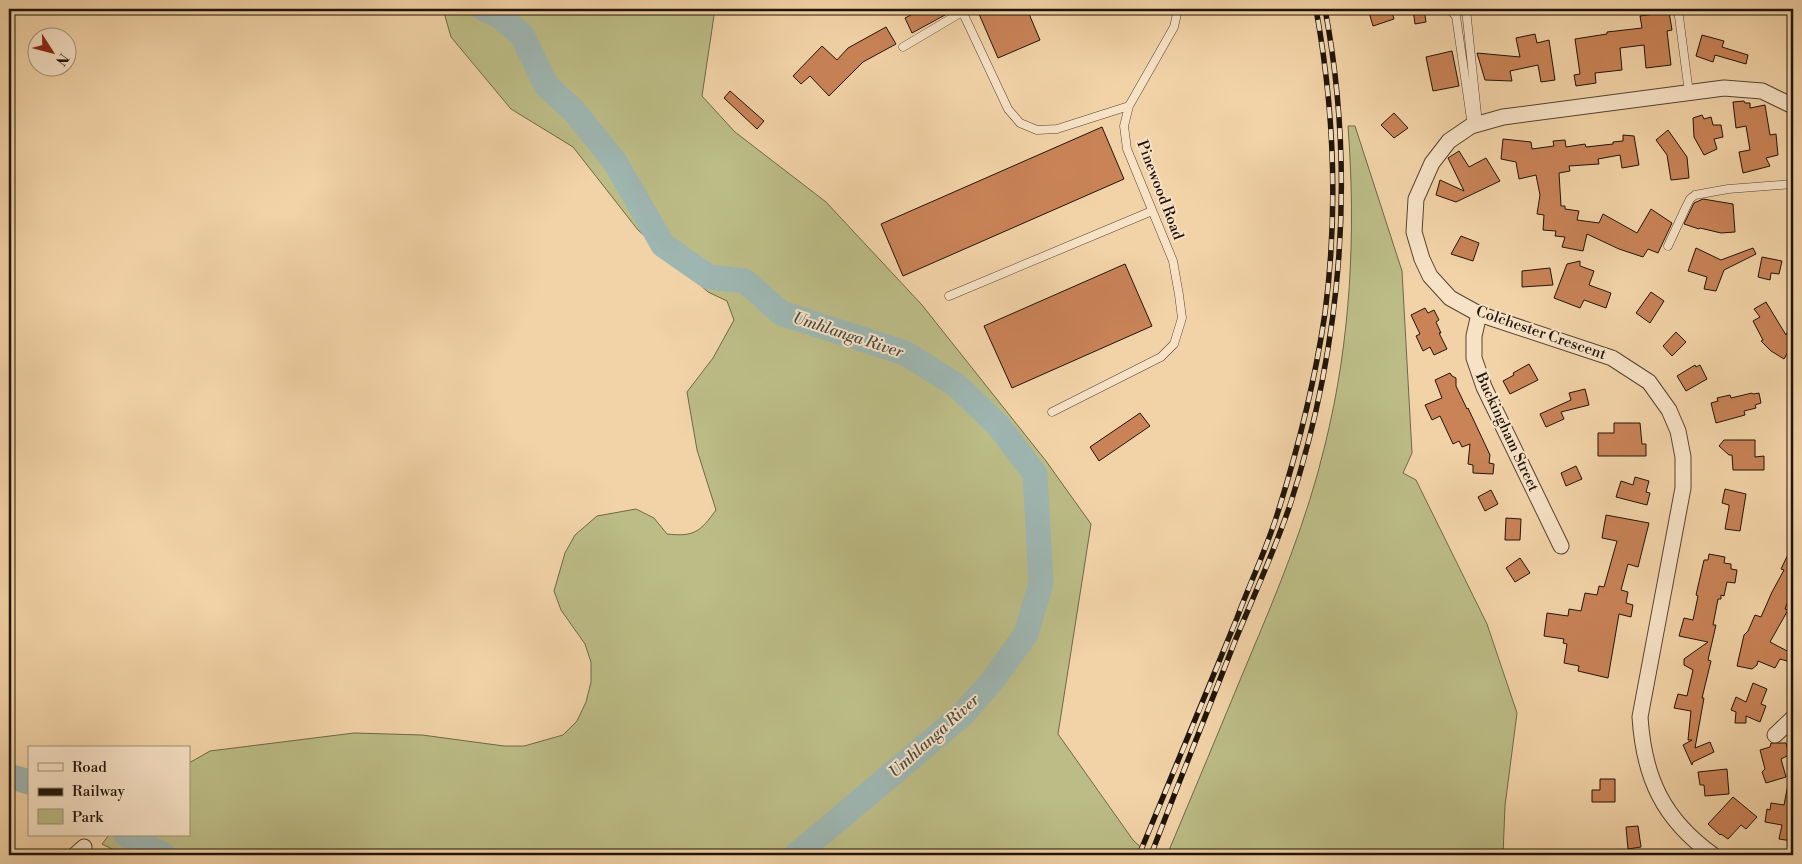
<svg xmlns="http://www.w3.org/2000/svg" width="1802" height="864" font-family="'Libre Bodoni',serif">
  <rect width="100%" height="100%" fill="#f2d3a7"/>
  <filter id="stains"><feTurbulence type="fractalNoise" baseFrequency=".004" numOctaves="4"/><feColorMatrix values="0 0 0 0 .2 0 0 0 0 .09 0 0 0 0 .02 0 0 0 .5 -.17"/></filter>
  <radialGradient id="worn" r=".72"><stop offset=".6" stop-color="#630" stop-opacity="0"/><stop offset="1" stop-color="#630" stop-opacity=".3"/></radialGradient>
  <path fill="#bcbc86" stroke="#6e6848" d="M443 9H715L702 96 735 132 826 202 922 305 1046 461 1091 524 1058 734 1133 840 1149 855H124L102 844 109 835H189V763L210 751 354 733 422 735 504 746H524L563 735 577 721 586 702 591 682V662L585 644 561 610 554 591 565 553 575 535 597 516 636 509 654 518 667 534C694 537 700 532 716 510L697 450 687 392 713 358 734 320 727 301 708 292 638 230 573 147 511 109 451 37Z
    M1348 126H1355L1402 271 1412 453 1403 473 1416 480 1487 624 1517 713 1505 806 1503 855H1167C1194 791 1221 726 1248 661 1278 590 1307 520 1325 445 1351 340 1356 233 1348 126Z"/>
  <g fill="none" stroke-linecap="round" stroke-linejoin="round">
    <path stroke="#9eb6b1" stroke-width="25" d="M484 9 499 16 522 35 546 85 574 111 615 162 663 245 709 277 745 281 781 313 905 353 956 385 998 425 1035 474 1041 583 1026 634 993 680 962 715 796 855
      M9 776 29 782
      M126 835 164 855"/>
  </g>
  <path fill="#c98357" stroke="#201409" d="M922 9H956L912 33 905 18Z
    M991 9H1027L1040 40 998 58 979 14Z
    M1368 9H1391L1394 19 1373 26Z
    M1413 9H1424L1426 22 1415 24Z
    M1669 12 1672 30 1667 31 1671 65 1646 68 1644 45 1620 48 1622 70 1595 73 1596 83 1576 86 1574 75 1580 74 1575 39 1607 34V32L1642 28 1640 16Z
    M886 27 896 44 863 62 829 96 810 76 801 84 793 76 822 46 837 60 848 48Z
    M1535 34 1537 43 1549 40 1555 80 1541 82 1538 65 1510 71 1512 81 1485 80 1477 53 1520 57 1516 38Z
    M1702 35 1724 41 1722 47 1748 55 1746 64 1715 55 1713 62 1696 56Z
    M1452 51 1459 86 1433 91 1426 57Z
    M730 91 764 121 757 129 724 98Z
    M1744 101 1745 103H1750V108L1765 105 1770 135 1776 134 1778 155 1766 158 1770 166 1743 173 1739 152 1750 150 1746 126 1736 128 1733 102Z
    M1394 113 1408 128 1394 138 1381 125Z
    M1702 115 1704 119 1711 117 1713 125H1721L1723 137 1714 139 1717 149 1704 155 1694 137 1693 118Z
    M1102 127 1124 179 903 276 881 224Z
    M1668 130 1687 157 1689 178 1671 180 1667 155 1656 140Z
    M1623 135 1634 136 1639 165 1622 168 1620 155 1598 159 1599 164 1569 166 1570 171 1559 173 1561 206H1565V209L1579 211 1577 220 1599 223 1603 214 1637 233 1651 209 1672 223 1658 253 1648 249 1643 257 1619 249 1587 234 1583 251 1562 247 1565 237 1555 236 1556 231 1543 230 1544 215 1537 214 1540 195 1536 175 1519 179 1516 162 1501 159 1503 139 1531 142 1532 149 1554 146 1553 141 1565 140 1566 147 1585 144 1586 147 1613 144V142L1623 141Z
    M1459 151 1469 167 1486 158 1500 181 1456 202 1436 195 1440 180 1464 191 1448 158Z
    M1703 199 1733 204 1735 232 1721 233 1700 228 1699 229 1684 224 1694 203Z
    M1461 236 1479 243 1473 261 1451 254Z
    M1696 248 1721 260 1753 248 1756 254 1724 270 1716 291 1704 289 1707 277 1688 271Z
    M1762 257 1782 261 1779 274 1771 273 1770 280 1758 277Z
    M1580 261V266L1594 271 1589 285 1611 293 1606 308 1584 300 1580 308 1554 298 1567 264Z
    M1125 264 1152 326 1012 388 984 326Z
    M1550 268 1553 285 1522 287V271Z
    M1651 292 1664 301 1650 323 1636 313Z
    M1766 302 1786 335 1793 321V352L1789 350 1784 359 1771 351 1761 341 1763 340 1753 321 1760 317 1754 309Z
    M1425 308 1428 313 1434 310 1439 320 1436 322 1441 333H1439L1447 349 1434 355 1430 347 1423 351 1416 336 1420 334 1411 315Z
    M1676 332 1686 342 1672 356 1663 346Z
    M1529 364 1538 380 1510 394 1503 381 1514 375 1513 373Z
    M1695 365 1696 367 1700 365 1707 379 1686 391 1677 376Z
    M1450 373 1452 376 1456 378V386L1467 409 1468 408 1490 455 1489 463 1494 464 1493 474 1473 473V465L1468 464 1470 444 1462 447 1459 441 1453 444 1440 416 1432 420 1425 405 1442 398 1435 380Z
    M1585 389 1589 405 1561 412 1564 419 1546 427 1540 414 1571 400 1569 393Z
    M1752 393 1753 394 1759 393 1761 403 1755 405 1756 408 1744 411 1745 415 1716 423 1711 403 1718 401 1717 398 1730 395 1731 398Z
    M1140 413 1150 426 1099 461 1090 447Z
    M1614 423H1640L1642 444H1646V456H1598V433H1614Z
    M1724 440H1755V457L1764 456V470H1733L1732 455H1729L1719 446Z
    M1576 466 1582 479 1566 486 1561 473Z
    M1635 477 1649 481 1646 492 1650 493 1647 505 1616 497 1621 481 1633 485Z
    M1725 489 1746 494 1740 531 1725 529 1729 507V505L1722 503Z
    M1491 490 1498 504 1485 511 1478 497Z
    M1606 515 1649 523 1638 567 1628 564 1621 590 1628 592 1626 603 1633 605 1631 617 1619 614 1608 678 1578 671 1579 666 1564 663 1567 644 1563 643 1564 639 1544 636 1547 613 1568 616 1569 609 1581 611 1585 593 1597 595 1599 586 1604 587 1617 541 1602 538Z
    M1506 518 1521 519 1520 540H1505Z
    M1793 544V588L1785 609 1788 610 1770 642 1791 653 1787 661 1780 659 1775 668 1758 661 1757 665 1752 669 1737 666 1744 635 1748 631 1755 615 1761 617 1772 592 1784 570 1781 569Z
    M1709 554 1725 557 1724 563 1731 564V569L1737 570 1735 583 1727 582 1724 596 1721 595V599H1718L1713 625H1716L1708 660 1711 661 1702 698H1704L1695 748 1710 742 1714 752 1693 762 1692 765 1683 745 1692 740H1688L1691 711 1674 708 1678 694 1687 696 1693 670 1684 665V659L1708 642 1679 636 1684 618 1693 620 1698 596 1696 595 1704 560H1708Z
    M1520 558 1530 573 1515 582 1506 568Z
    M1753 683 1767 689 1761 704 1766 706 1760 722 1746 716V723H1735L1736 712 1731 710 1736 697 1746 702Z
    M1771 743H1786L1789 755 1781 759 1786 777 1766 783 1762 772 1765 769 1760 750 1770 747Z
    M1727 769 1729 794 1705 796 1704 785H1700L1698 772Z
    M1600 779H1615V802H1592V790H1600Z
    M1788 784H1793L1792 841 1779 839 1782 825 1765 822 1767 809 1770 810 1771 803 1784 805Z
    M1733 797 1757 817 1746 829 1741 825 1728 839 1721 834 1720 835 1708 824Z
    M1638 826 1641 847 1628 849 1626 827Z"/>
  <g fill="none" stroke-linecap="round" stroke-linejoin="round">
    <defs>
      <path id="lane" d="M1449 9 1456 16 1472 126
        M1466 9 1478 124
        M1678 9 1689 93
        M962 11 1008 109 1020 123 1037 130 1057 129 1129 106
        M903 47 967 9
        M1668 246 1685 209 1690 199 1695 195 1728 189 1793 184
        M949 296 1152 211
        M1052 412 1161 357 1174 344 1182 318 1179 295 1173 261 1127 149 1124 126 1129 106 1174 27 1178 9"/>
      <path id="street" d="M1479 314 1474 336V358L1484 387 1561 546
        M1775 735 1793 718
        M75 855 84 847
        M1713 855C1663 819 1644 778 1640 717L1683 488V457L1678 431 1669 410 1649 382 1612 358 1479 314 1450 298 1430 276 1422 259 1414 232 1416 199 1432 163 1449 141 1471 126 1503 117 1724 88 1762 91 1793 106"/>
    </defs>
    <use href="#lane" stroke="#544430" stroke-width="9"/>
    <use href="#street" stroke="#544430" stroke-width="17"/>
    <use href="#lane" stroke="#f7e2c6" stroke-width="8"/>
    <use href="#street" stroke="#f7e2c6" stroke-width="15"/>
    <defs>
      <path id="rail" d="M1139 855C1172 776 1205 697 1237 618 1250 583 1266 550 1277 515 1298 449 1315 381 1325 313 1338 213 1334 108 1316 9
        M1151 855C1178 784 1207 713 1235 641 1254 595 1275 550 1291 502 1342 343 1356 173 1325 9"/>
    </defs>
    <use href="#rail" stroke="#201409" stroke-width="5.5"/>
    <use href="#rail" stroke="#f7e2c6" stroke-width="4" stroke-dasharray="11" stroke-linecap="butt"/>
  </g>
  <g text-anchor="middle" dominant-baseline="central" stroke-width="4" stroke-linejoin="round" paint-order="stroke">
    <g font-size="15" fill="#201409" stroke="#f7e2c6">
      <text transform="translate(1160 190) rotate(69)">Pinewood Road</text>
      <text transform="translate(1541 333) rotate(19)">Colchester Crescent</text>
      <text transform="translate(1507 432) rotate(65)">Buckingham Street</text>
    </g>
    <g font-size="16" font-style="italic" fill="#4c4d44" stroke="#f7e2c6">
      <text transform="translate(848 335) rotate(18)">Umhlanga River</text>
      <text transform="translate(934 736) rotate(-42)">Umhlanga River</text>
    </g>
  </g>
  <rect width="1802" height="864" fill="none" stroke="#f2d3a7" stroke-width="30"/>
  <rect x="10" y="10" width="1782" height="844" fill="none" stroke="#201409" stroke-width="2.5"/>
  <rect x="15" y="15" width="1772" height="834" fill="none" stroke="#201409"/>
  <rect x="28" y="746" width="162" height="90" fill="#f7e2c6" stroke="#a1907a"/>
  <rect x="38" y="763" width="25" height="8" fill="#f7e2c6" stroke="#a1907a"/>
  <text x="72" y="772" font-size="15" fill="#201409">Road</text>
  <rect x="38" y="788" width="25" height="8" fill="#201409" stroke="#a1907a"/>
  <text x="72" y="796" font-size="15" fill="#201409">Railway</text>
  <rect x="38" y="809" width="25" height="15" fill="#bcbc86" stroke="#a1907a"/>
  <text x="72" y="822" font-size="15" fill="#201409">Park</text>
  <g transform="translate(52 52) rotate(126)"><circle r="24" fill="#f7e2c6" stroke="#a1907a"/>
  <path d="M0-4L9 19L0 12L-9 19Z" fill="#8f2418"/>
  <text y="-8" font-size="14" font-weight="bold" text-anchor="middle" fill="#201409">N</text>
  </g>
  <rect width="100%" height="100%" filter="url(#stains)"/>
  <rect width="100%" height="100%" fill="url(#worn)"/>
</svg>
